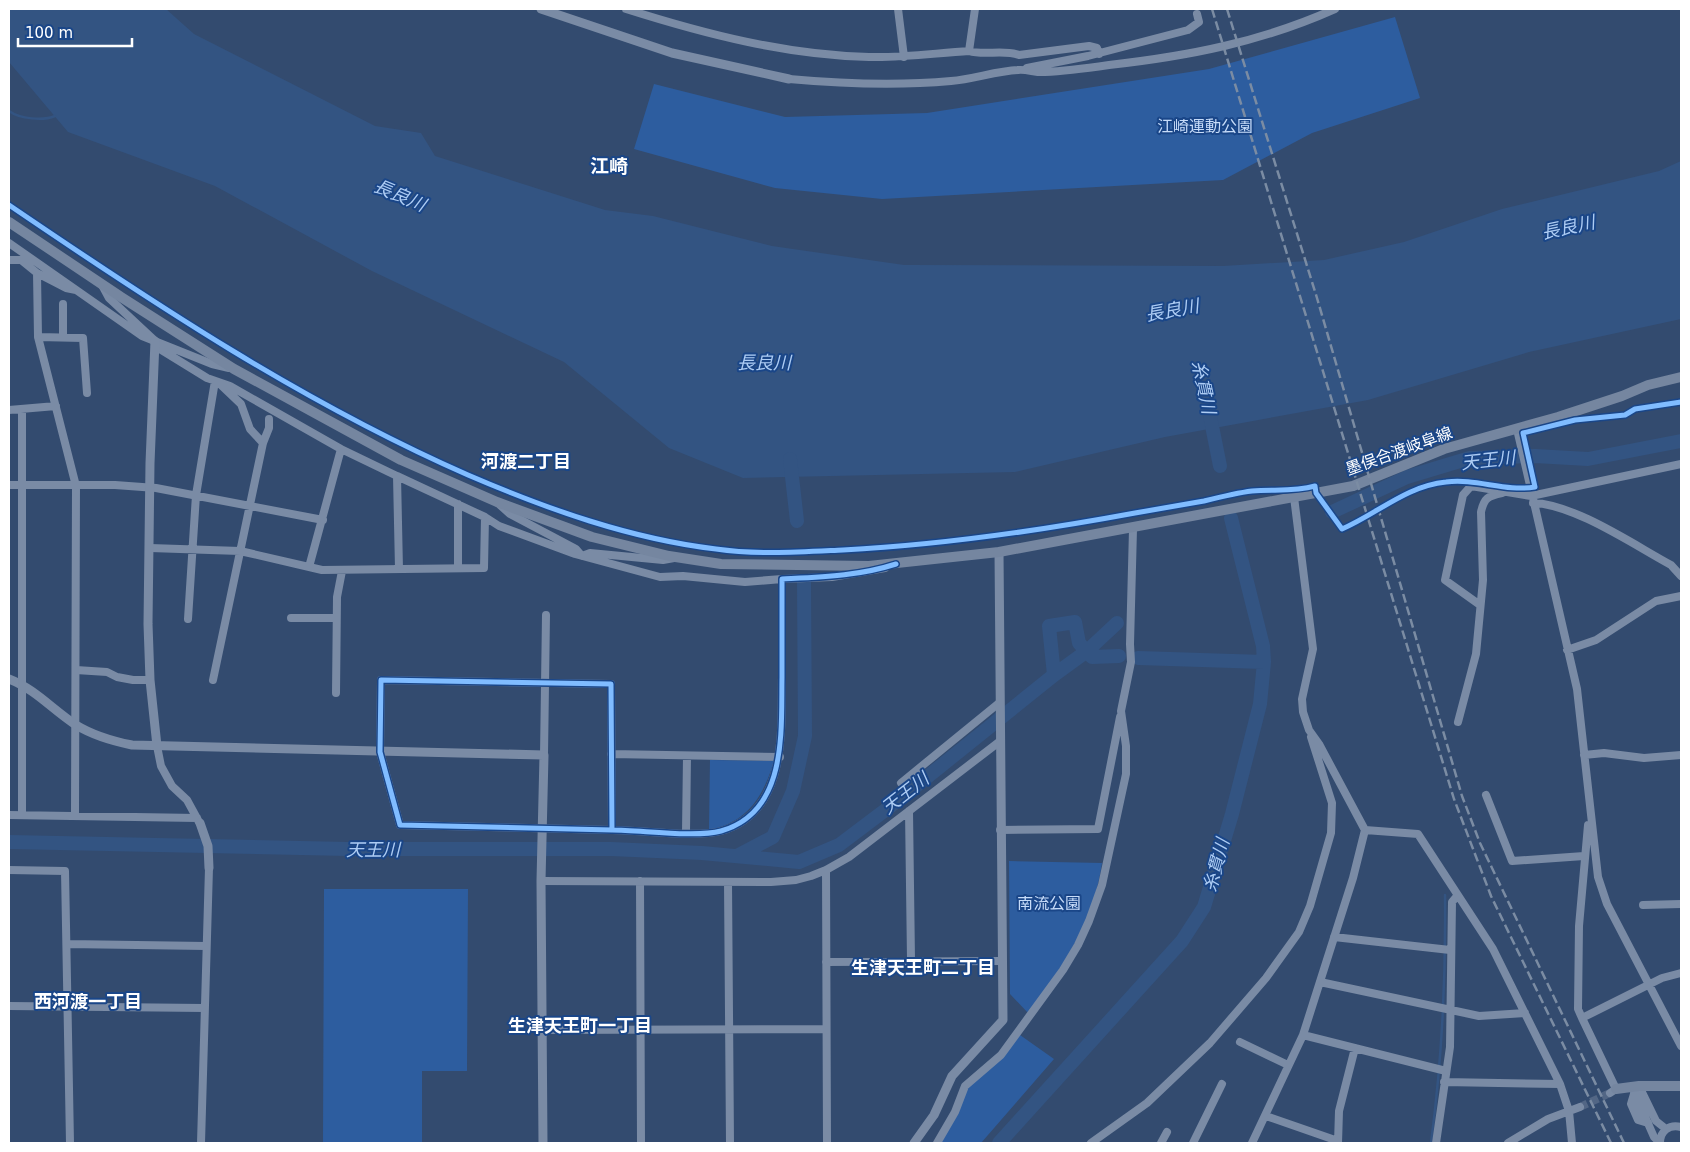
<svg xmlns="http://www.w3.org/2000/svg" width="1690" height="1152" font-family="'DejaVu Sans','Noto Sans JP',sans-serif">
  <rect width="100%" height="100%" fill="#334b6f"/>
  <path fill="#2d5d9f" d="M1395 17 1420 98 1312 133 1223 180 882 199 775 188 634 149 654 84 785 117 927 113 1209 69Z
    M710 760 774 761C763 797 748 822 709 830Z
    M1009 861 1102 863C1094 921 1062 968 1029 1014L1010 994Z
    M324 889H468L467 1071H422V1143H323Z
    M1020 1035 1054 1059 981 1143H940L958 1114 965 1091Z"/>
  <path fill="#335482" d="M9 9H166L194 34 375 126 421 133 435 156 605 210 653 216 772 246 904 265 1223 266 1324 260 1404 242 1502 209 1659 171 1681 161V319L1529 352 1368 400 1165 437 1015 472 743 478 669 448 564 362 372 271 215 186 68 132 9 62Z"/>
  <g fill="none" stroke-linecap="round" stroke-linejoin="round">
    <path stroke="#335482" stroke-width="2.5" d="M9 111C20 119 43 121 55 116
      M1431 1143C1442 1060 1446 978 1445 895"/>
    <path stroke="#335482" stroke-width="14" d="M1209 411 1220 466
      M790 459 797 521
      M1332 512 1407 477 1470 458 1535 456 1588 459 1681 441
      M1138 658 1264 662
      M1054 675 1049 626 1075 622 1079 643 1092 657 1119 656
      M9 842 348 849H611L702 853 799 862 839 845 896 802 1054 675 1087 651 1117 623
      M737 856 773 837 793 791 805 736 804 582
      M999 1143 1182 941 1204 907 1232 814 1260 704 1264 662 1263 646 1231 518"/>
    <path stroke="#526685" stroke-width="8" stroke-dasharray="8 4" stroke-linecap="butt" d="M1580 1107 1610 1093"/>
    <path stroke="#7a8ba5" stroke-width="8" d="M626 9C705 34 786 55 869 57 903 58 936 53 969 51 985 56 1002 49 1019 55L1089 46 1097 48 1099 54
      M898 9 904 57
      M969 51 975 9
      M1027 68 1088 56 1188 30 1199 22 1197 14
      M789 79C844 84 897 86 951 81 974 79 996 71 1018 70 1027 69 1036 73 1045 72 1066 71 1088 68 1109 65 1189 56 1261 42 1335 9
      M9 243 142 336 212 364 229 368
      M9 260H21L37 273 38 337 76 486 75 816
      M37 273 66 288 76 290
      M102 285 109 298 154 340
      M38 337 83 338 87 393
      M63 337V304
      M155 346 207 378 230 386 341 449 309 567
      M220 384 241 404 250 429 263 443
      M9 410 56 406
      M1517 429 1577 689 1598 877 1607 904 1681 1046
      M341 449 397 476 399 569
      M397 476 485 517
      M9 485H115L156 488 323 520
      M1533 503C1574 504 1634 545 1671 565L1681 576
      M500 505 510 514 576 549 582 556 590 553 663 560 674 558
      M150 548 240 551 322 570 484 568 485 517 499 526 575 554 660 577 683 576 745 582 782 579
      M458 568V504
      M1480 605 1445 580 1463 495 1471 486 1531 496 1681 464
      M291 618H336
      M188 619 196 495 215 381
      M1567 650 1596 640 1656 601 1681 596
      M76 670 107 672 117 677 133 680H150
      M213 680 263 443 269 428V419
      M336 693 337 597 342 571
      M1458 722 1476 654 1483 580 1481 512C1484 498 1488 496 1502 493
      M157 746 161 766 172 786 187 800 199 822
      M611 754 780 757
      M544 755 546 615
      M1584 755 1604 753 1644 758 1681 755
      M901 783 999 703
      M1486 795 1512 861 1584 856
      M909 811 911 960
      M9 815 197 818
      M22 815V411
      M612 830 611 684 381 680 380 752 400 825 612 830C641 830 695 838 721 831 788 812 781 731 782 677 782 645 782 612 782 579L832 577 885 568
      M1000 830 1098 829 1120 717
      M1365 830 1418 834 1493 949 1560 1084
      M686 832 687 756
      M9 870 65 871 70 1143
      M826 870 827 1143
      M541 881 771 882 796 880 811 876 826 870 849 857 999 742
      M640 881 641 1143
      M728 882 730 1143
      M1643 905 1681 904
      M1334 937 1450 950
      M67 944 206 946
      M826 962 1002 961
      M1320 982 1479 1016 1525 1013
      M9 1006 204 1008
      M1582 1018 1578 1009 1579 926 1588 825
      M542 1030 826 1029
      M1303 1035 1446 1071
      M1240 1042 1288 1065
      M1444 1082 1560 1084 1569 1111 1572 1143
      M1639 1086 1656 1121 1666 1129
      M1632 1087 1654 1137 1660 1143
      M1610 1093 1616 1089 1582 1018 1662 978 1681 973
      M1634 1094 1631 1104 1638 1120 1648 1123
      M1266 1116 1338 1141
      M201 1143 209 868
      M937 1143 955 1112 965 1086 1001 1055 1063 970 1078 945 1089 921 1102 885 1126 774V746L1121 711 1131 662 1130 644 1133 529
      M1091 1143 1147 1103 1210 1043 1266 978 1299 932 1310 906 1331 833 1332 803 1311 737
      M1161 1143 1167 1132
      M1193 1143 1222 1084
      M1252 1143 1303 1035 1353 878 1365 830 1319 744 1309 730 1303 712 1302 699 1313 649 1294 497
      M1338 1143 1339 1111 1355 1048
      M1436 1143 1450 1047 1452 902 1457 896
      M1508 1143 1548 1119 1580 1107
      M1660 1143C1660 1131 1669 1124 1681 1127"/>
    <path stroke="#7a8ba5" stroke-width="9" d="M541 9 672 53 789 79
      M155 341 150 463 148 624 150 680 157 746
      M9 679C35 689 53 710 76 725 94 736 112 741 132 745L544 755 541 881 543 1143
      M200 823 208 846 209 868
      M914 1143 934 1115 952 1076 1003 1020 999 552"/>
    <path stroke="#7586a0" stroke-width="10" d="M9 222 121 297 234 369 401 460 497 502 592 537 669 556 721 564 869 566 999 552 1353 486 1444 449 1558 417 1622 396 1648 385 1681 377
      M1616 1089 1639 1086H1681"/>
    <path stroke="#7b8ca3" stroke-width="2.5" stroke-dasharray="9 4" stroke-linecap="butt" d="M1212 9 1454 799 1491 896 1611 1143
      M1227 9 1317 298 1462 796 1480 843 1624 1143"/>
    <defs>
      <path id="cycleway" d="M9 205C156 305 304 403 468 475 547 509 631 539 716 549 758 555 801 552 843 550 941 545 1038 531 1135 513 1158 509 1181 505 1204 501 1220 497 1236 493 1252 491 1274 489 1294 492 1315 486L1316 493 1342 529C1377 514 1406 486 1446 482 1476 478 1505 492 1535 487L1523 433 1575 420 1625 415 1635 409 1681 402
        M612 830 611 684 381 680 380 752 400 825 612 830C641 830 695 838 721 831 788 812 781 731 782 677 782 645 782 612 782 579 821 577 859 576 896 564"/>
    </defs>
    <use href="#cycleway" stroke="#1a4688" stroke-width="8"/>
    <use href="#cycleway" stroke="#80bcff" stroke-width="5"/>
  </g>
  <g text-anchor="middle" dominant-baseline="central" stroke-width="4" stroke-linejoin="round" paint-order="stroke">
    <g font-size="16" fill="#c7dcf9" stroke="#1a4688">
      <text x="1205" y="126">江崎運動公園</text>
      <text x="1049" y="903">南流公園</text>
    </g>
    <g font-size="16" fill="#fff" stroke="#1a4688">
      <text transform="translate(1399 451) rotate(-20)">墨俣合渡岐阜線</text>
    </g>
    <g font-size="18" font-style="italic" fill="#adccf4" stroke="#1a4688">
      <text transform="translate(400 195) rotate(23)">長良川</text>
      <text transform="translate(1568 227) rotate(-12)">長良川</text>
      <text transform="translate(1172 310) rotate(-10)">長良川</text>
      <text x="764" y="362">長良川</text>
      <text transform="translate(1204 387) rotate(78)">糸貫川</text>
      <text transform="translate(1488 460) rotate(-6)">天王川</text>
      <text transform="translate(905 793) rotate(-38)">天王川</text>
      <text x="373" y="849">天王川</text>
      <text transform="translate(1216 865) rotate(-75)">糸貫川</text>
    </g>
    <g font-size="18" font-weight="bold" fill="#fff" stroke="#1a4688">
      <text x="526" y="461">河渡二丁目</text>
      <text x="923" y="967">生津天王町二丁目</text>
      <text x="88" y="1001">西河渡一丁目</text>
      <text x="580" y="1025">生津天王町一丁目</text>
    </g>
    <g font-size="19" font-weight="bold" fill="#fff" stroke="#1a4688">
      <text x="609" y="166">江崎</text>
    </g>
  </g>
  <rect width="1690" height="1152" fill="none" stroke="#ffffff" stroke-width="20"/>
  <path d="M18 38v8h114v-8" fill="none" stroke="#ffffff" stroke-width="2.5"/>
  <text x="25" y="38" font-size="15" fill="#ffffff" stroke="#1a4688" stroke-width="4" paint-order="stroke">100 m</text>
</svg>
